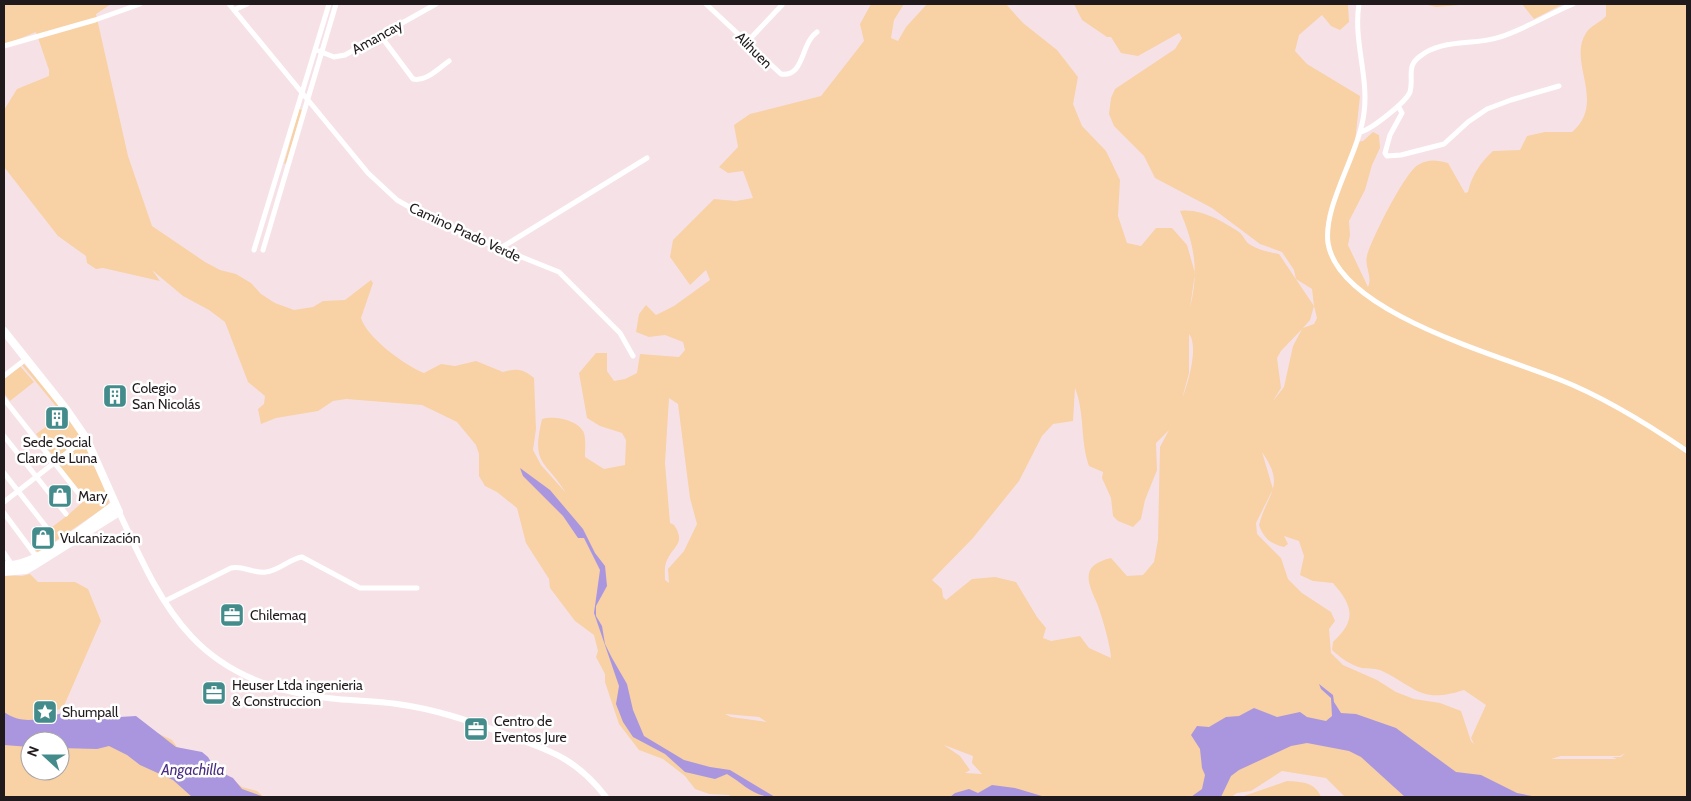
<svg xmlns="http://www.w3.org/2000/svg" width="1691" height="801" font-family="Cabin,sans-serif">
  <rect width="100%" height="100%" fill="#f6e2e6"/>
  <path fill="#f8d1a5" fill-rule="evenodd" d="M4 4H111L96 14 128 156 152 226 205 262 220 270 236 274 251 283 261 294 275 303 294 310 313 307 323 301 345 300 371 280 373 283 361 318C367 338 406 366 424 373L441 364 455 366 476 361 503 372C517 368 523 369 534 378L536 429 533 450 541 465 566 493C545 459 531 466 542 419 554 415 579 420 584 433 586 440 585 450 585 457L604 469 625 465 626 440 622 433 600 426 587 418 579 373 596 353H607V371L614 381 625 379 637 373 640 354 679 357 685 350 683 342 665 335 649 337 636 332 639 314 646 305 656 315 674 306 710 280 706 270 690 285 670 257 673 240 714 199 736 201 753 198 743 171 728 173 719 167 738 147 734 125 750 114 821 96 864 41 860 24 871 4H904L894 20 891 38 898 41 906 27 927 4H1006L1023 23 1057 50 1078 77 1073 104 1082 126 1106 151 1120 180 1118 216 1127 243 1141 246 1156 228H1172L1187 245 1195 273 1190 308C1199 271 1195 246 1180 211 1200 208 1222 221 1239 232 1243 235 1245 241 1249 244 1258 250 1269 252 1279 254L1314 306 1312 289 1296 279 1294 270 1282 252 1260 244 1212 208 1155 178 1144 156 1114 126 1109 114 1111 98 1115 89 1175 49 1182 38 1179 33 1138 56 1121 53 1111 37H1107L1082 20 1074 4H1348L1349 22 1340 30 1331 26 1322 15 1299 35 1295 51 1307 64 1360 96 1355 142 1363 141 1373 132 1379 135 1380 148 1372 165 1365 190 1349 221 1350 235 1348 245 1368 287C1373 277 1364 266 1367 256 1371 240 1405 172 1418 165 1429 159 1436 160 1448 163L1465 193 1468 192C1472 175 1480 163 1493 151L1520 150 1527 136 1545 132H1572C1607 102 1567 62 1586 33 1591 25 1600 23 1606 16V4H1687V797H1345L1326 778 1282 771 1251 791 1237 793 1231 797H731L729 795 709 794 695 789 685 776 663 759 639 750 619 724 605 682V674L596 657 598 651 594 635 575 621 550 588 549 579 526 543 517 508 497 492 485 486 479 476V454L476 445 457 422 422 405 346 399 333 401 318 411 276 418 261 424 258 409 264 404 265 396 248 382 225 322 209 310 183 296 152 270 160 281 103 268 96 269 87 263 86 256 58 236 4 167V110L17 89 49 76V70L36 32 4 45ZM1314 306 1317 318 1314 324 1303 328 1310 320ZM1302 329 1293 346 1284 387 1273 401 1281 388 1277 358 1281 351ZM1189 334C1199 346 1188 384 1182 399L1189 373ZM1075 388C1085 413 1080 441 1089 466L1103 472 1102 478 1111 498 1113 516 1118 521 1133 527 1141 519 1145 500 1157 470 1156 443 1169 430 1160 447 1158 540 1154 562 1143 575 1127 576 1111 558C1082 565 1086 579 1096 601 1101 612 1111 647 1111 658L1089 648 1080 636 1051 641 1043 638 1046 628 1037 617 1016 582 995 577 972 579 946 600 943 597 942 589 932 580 973 538 1019 481 1042 436 1053 424 1073 421ZM669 398 678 404 690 498 697 524 684 551 668 569 669 583 665 580C665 573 664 566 667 560 674 545 686 543 674 525L670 523 665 463ZM1262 452C1286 487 1268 491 1259 525 1264 539 1271 544 1284 547L1288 544 1284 536 1299 541 1304 556 1300 575 1313 581 1333 583C1353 606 1357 620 1333 642L1332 650C1341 658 1350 665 1362 668 1369 669 1376 668 1382 671 1417 688 1421 704 1464 690L1486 705 1471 738 1474 744 1471 741 1461 711 1440 703 1414 699 1396 692 1377 680 1343 665 1331 653 1329 629 1335 621 1331 612 1302 593 1288 579 1281 558 1257 534 1256 523 1273 489ZM725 714 759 717 767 722 731 717ZM944 745 973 756 972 763 982 774 965 773 970 770 960 756ZM1625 753 1621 757H1612L1617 759H1551L1561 756H1620Z
    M1424 4H1472L1436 7Z
    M1522 4H1563L1534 19Z
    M299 109 302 110 286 163 284 164Z
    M24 364 67 413 64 416 22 365Z
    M20 366 34 382 10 401 4 393V379Z
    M67 414 83 436 58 458H55L36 434 51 423 54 425Z
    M82 444H85L93 459 109 501 108 505 38 553 31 543 68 515 85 500 59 465 60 462Z
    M30 574 38 582H75L88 589 101 621 63 708 35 716 60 714 151 730 172 740 177 747 215 765 242 787 257 791 264 797H4V575L22 576ZM30 741H60V771H30Z
    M1287 781C1302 782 1315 782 1321 797H1241Z"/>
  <path fill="#a996de" d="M520 468 550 490 583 529 595 553 605 566 607 586 596 606V616L602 626 605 644 612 658 627 684 633 710 644 736 684 760 710 767 730 770 775 797C753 797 744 784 727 774L715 779 685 772 665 754 633 737 623 722 616 704 619 686 594 613 600 570 584 538H578L563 516 523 476Z
    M1319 684 1333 695 1334 702 1341 713 1356 714 1396 728 1456 772 1481 775 1517 793 1537 797H1405L1361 757 1349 751 1307 743 1291 746 1239 770 1231 776 1221 797H1191L1202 789 1205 775 1202 768 1200 749 1191 735 1197 726 1209 727 1226 717 1239 716 1254 708 1277 717 1300 712 1307 717 1326 721 1332 716 1331 698 1321 689Z
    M91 711 103 718 136 716 176 747 202 752 208 757 216 770 233 778 242 789 264 797H192L173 780 140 765 127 755 109 746 97 749 60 748V741H30V747L4 745V712C25 727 45 717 67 712 75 711 83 712 91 711Z
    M992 785 1015 788 1045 797H950L955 793 969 789 978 793Z"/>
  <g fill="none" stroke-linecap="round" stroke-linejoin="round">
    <path stroke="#fff" stroke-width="5" d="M229 4 368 173 397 200 437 223 559 272 620 333 633 356
      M706 4 781 74C805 77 800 44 817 32
      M1359 4C1353 40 1369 77 1364 113 1359 154 1323 205 1328 243 1339 313 1501 356 1558 379 1602 396 1649 425 1687 451
      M234 10 247 4
      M380 35 413 79C426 82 439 68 449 61
      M747 42 782 5
      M4 46 95 20 140 4
      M319 51 334 57 345 55 436 4
      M1398 106 1402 113 1390 135 1385 153 1387 156 1401 155 1444 144 1468 122 1487 109 1511 100 1559 86
      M1360 132C1371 130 1406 102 1410 92 1414 78 1406 67 1419 57 1442 38 1474 46 1500 37 1525 29 1549 14 1573 4
      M499 249 647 158
      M254 250 329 4
      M263 250 336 4
      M4 376 26 359
      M4 399 83 499
      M4 436 66 514
      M4 473 47 528
      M4 502 86 438
      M4 513 38 559
      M4 553 12 565
      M165 601 231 568C243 565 253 574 266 572 279 571 289 559 302 557L360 588H417"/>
    <path stroke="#fff" stroke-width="6" d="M119 512C139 555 159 602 191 636 229 677 283 694 337 699 357 701 377 701 397 704 434 709 467 720 502 733 548 750 574 756 606 797"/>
    <path stroke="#fff" stroke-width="8" d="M4 331 66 409 86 438 119 512 33 566 26 570 4 572
      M4 565C34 569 89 523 114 505"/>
  </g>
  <defs>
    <symbol id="building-square" viewBox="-11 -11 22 22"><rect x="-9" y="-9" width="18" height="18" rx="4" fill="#448c8c" stroke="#fff"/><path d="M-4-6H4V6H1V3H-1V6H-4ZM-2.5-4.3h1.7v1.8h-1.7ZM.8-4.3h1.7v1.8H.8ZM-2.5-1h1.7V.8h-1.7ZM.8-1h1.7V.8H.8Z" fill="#fff"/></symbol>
    <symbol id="shop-square" viewBox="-11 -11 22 22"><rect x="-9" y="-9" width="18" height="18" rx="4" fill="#448c8c" stroke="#fff"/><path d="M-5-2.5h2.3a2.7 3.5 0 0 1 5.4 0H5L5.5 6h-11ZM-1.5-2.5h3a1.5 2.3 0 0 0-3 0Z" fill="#fff"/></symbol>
    <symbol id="office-square" viewBox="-11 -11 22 22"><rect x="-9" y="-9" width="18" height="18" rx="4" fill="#448c8c" stroke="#fff"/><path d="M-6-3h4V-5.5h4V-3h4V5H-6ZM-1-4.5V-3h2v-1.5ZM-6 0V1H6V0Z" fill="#fff"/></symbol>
    <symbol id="sight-square" viewBox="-11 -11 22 22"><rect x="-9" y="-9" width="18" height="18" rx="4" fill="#448c8c" stroke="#fff"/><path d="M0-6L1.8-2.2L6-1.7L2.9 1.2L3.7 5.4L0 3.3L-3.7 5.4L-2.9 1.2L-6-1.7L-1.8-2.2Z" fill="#fff"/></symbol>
  </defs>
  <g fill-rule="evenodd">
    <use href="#building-square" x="101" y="382" width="28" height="28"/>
    <use href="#building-square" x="43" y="404" width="28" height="28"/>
    <use href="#shop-square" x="46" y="482" width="28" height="28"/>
    <use href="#shop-square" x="29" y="524" width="28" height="28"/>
    <use href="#office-square" x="218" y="601" width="28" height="28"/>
    <use href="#office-square" x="200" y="679" width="28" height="28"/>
    <use href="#sight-square" x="31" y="698" width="28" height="28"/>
    <use href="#office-square" x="462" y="715" width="28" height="28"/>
  </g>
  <g text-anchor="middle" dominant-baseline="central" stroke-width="5" stroke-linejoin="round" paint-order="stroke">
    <g font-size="14" fill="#211a1c" stroke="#fff">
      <text transform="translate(377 37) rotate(-29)">Amancay</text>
      <text transform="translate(754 50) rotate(45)">Alihuen</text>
      <text transform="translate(465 232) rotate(25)">Camino Prado Verde</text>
    </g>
    <g font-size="14" fill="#211a1c" stroke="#fff" text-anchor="start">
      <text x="132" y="388">Colegio<tspan x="132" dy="16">San Nicolás</tspan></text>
      <text x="57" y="442" text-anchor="middle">Sede Social<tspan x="57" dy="16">Claro de Luna</tspan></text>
      <text x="78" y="496">Mary</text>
      <text x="60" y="538">Vulcanización</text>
      <text x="250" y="615">Chilemaq</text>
      <text x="232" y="685">Heuser Ltda ingenieria<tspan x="232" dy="16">&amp; Construccion</tspan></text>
      <text x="62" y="712">Shumpall</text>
      <text x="494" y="721">Centro de<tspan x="494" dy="16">Eventos Jure</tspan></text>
    </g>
    <g font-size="15" font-style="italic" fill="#4a2c80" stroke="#fff">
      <text x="193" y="770">Angachilla</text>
    </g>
  </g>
  <rect width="1691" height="801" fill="none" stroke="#211a1c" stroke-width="10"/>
  <g transform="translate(45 756) rotate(291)"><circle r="24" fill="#ffffff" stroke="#a6a3a4"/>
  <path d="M0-4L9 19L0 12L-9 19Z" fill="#448c8c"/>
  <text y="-8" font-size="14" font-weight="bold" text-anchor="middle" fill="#211a1c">N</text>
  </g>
</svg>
